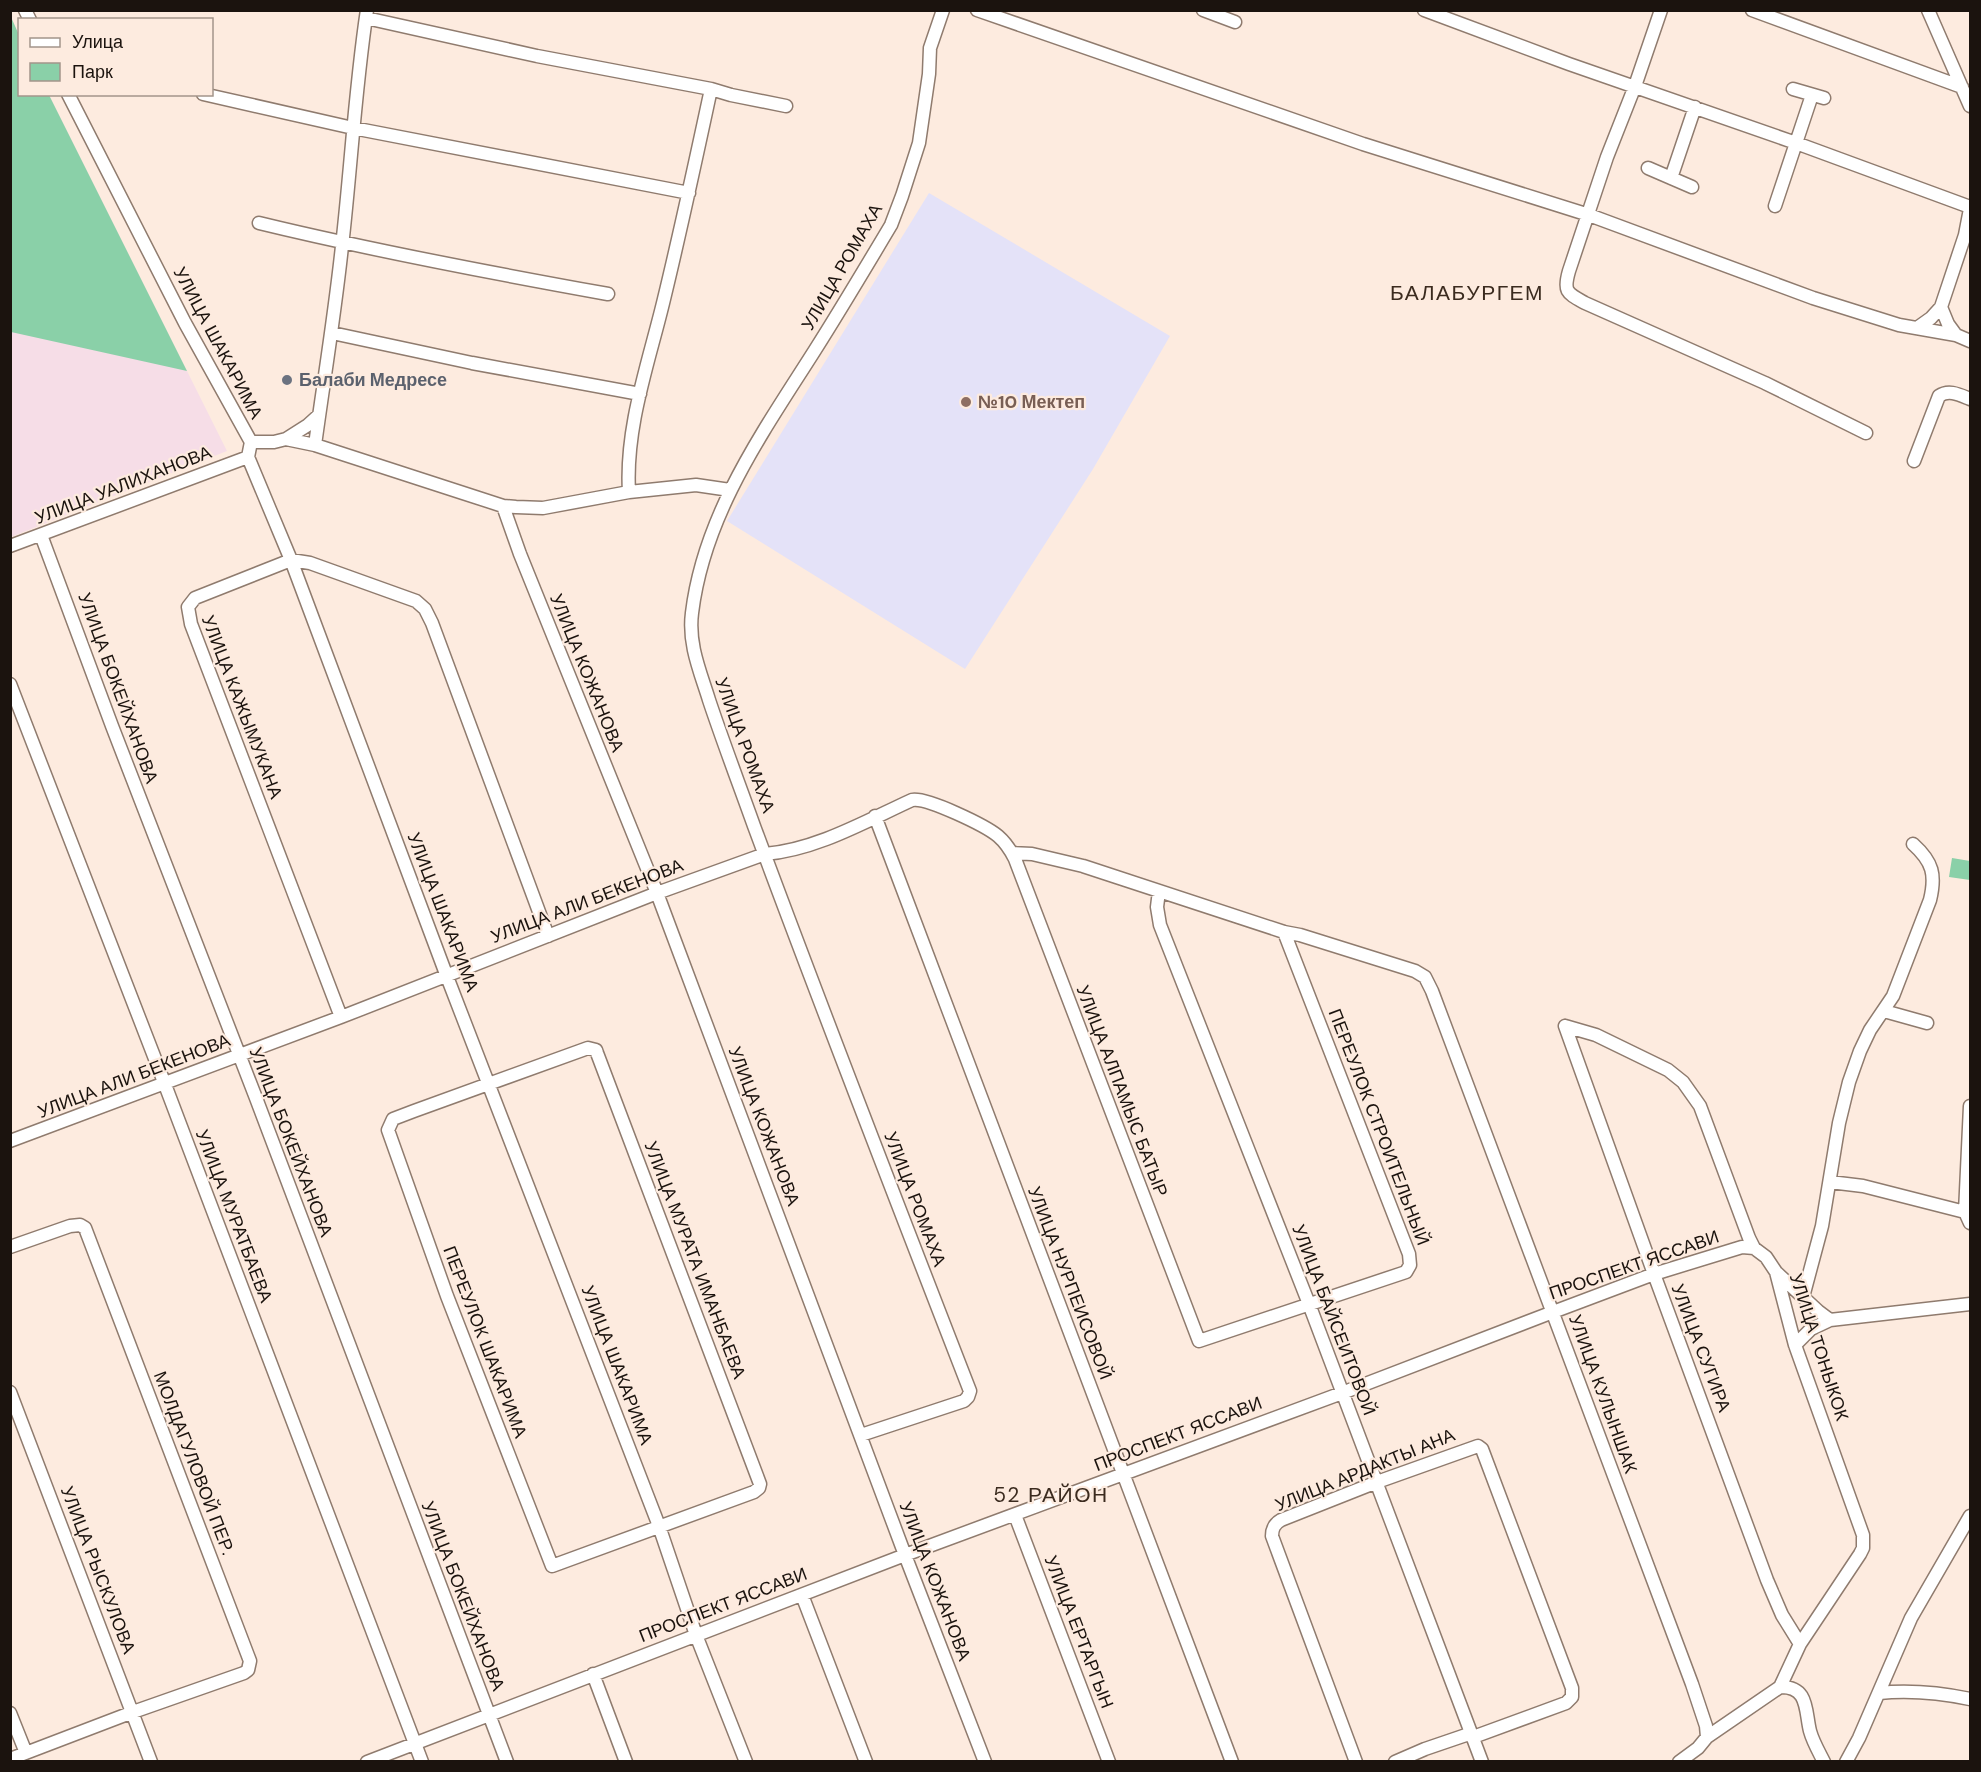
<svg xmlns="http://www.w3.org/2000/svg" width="1981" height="1772" font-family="'DM Sans',sans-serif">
  <rect width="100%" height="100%" fill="#fdebdf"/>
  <path fill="#e4e2f8" d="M929 193 1170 336 1093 469 965 669 727 521Z"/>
  <path fill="#f6dde7" d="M10 17 19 35 20 94 49 95 227 451 11 537Z"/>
  <path fill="#8ad0a8" d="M11 17 19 35 20 94 49 95 187 371 11 332Z
    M1952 858 1970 861V880L1949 877Z"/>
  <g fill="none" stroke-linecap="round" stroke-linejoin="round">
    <defs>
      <path id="minor" d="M25 10 30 20
        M977 10 1363 144 1589 215 1813 298 1899 325 1956 335 1970 341
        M1203 10 1235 22
        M1424 10 1569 64 1796 143 1970 207
        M1661 10 1635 86 1607 157 1569 271C1563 292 1567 293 1585 303L1765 383 1866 433
        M1752 10 1962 87
        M1928 10 1970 106
        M366 18 537 56 711 89 731 95 786 106
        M1793 89 1824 98
        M68 94 185 323 251 442 248 457 291 560 446 974 659 1526 696 1635 746 1762
        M203 94 353 128 689 193
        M1648 168 1692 187
        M1671 178 1695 107
        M1775 206 1812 95
        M259 223C374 251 491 273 608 294
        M1941 307 1948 324 1956 335
        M1917 328 1931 318 1941 307 1965 235 1970 209
        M332 333 472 363 640 394
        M286 439 308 425 319 415
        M251 442H274L286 439 315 445 463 493 503 506 516 507 543 508 629 492 696 485 730 490
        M315 445C324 379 335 313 342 246 351 168 355 89 367 10
        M1914 461 1939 396C1949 389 1960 395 1970 399
        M629 492C625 427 649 362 664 299 681 229 696 159 711 89
        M503 506 520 554 657 893 905 1555 985 1762
        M41 535 112 726 256 1098 507 1762
        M10 546 248 457
        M10 684 164 1082 422 1762
        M875 816 1232 1762
        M1012 853 1032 854 1083 866 1284 932 1300 935 1415 971 1425 977 1432 991 1692 1684 1706 1726 1707 1737
        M1159 891 1157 907 1160 925 1309 1304 1482 1762
        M1884 1011 1927 1023
        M341 1017 191 624 188 607 195 598 291 560 310 563 416 601 425 609 432 623 548 936
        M1565 1026 1596 1035 1668 1070 1683 1082 1700 1106 1749 1238 1754 1248 1766 1257 1776 1272 1795 1345 1863 1535V1548L1860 1554 1800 1644 1780 1687 1707 1737 1698 1748 1679 1762
        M1565 1026 1654 1274 1767 1580 1782 1615 1800 1644
        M588 1048 596 1050 597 1053 760 1484 759 1488 754 1492 552 1566 447 1296 388 1130 393 1119 414 1111Z
        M1970 1106 1965 1212 1970 1223
        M10 1141 341 1017 657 893 765 854C816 850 866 821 912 800 927 797 986 826 998 836 1005 842 1011 851 1015 859L1199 1341 1406 1272 1410 1265 1409 1254 1284 932
        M1830 1182 1863 1186 1965 1212
        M10 1247 70 1226 80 1225 85 1228 250 1661 248 1670 244 1673 133 1712 10 1759
        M1777 1273 1818 1311 1830 1320
        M1803 1297 1822 1226 1839 1123 1849 1082 1860 1051 1870 1030 1893 996 1930 900C1936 875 1933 862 1913 844
        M1795 1345 1811 1329 1830 1320 1970 1304
        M10 1392 151 1762
        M861 1435 964 1401 968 1397 970 1391C897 1203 824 1015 754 826 739 784 723 742 709 700 700 671 688 644 692 613 704 514 763 432 815 350 841 309 866 267 891 225L902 196 919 143 929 74 930 48 943 10
        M1015 1515 1109 1762
        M802 1595 866 1762
        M593 1674 626 1762
        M1780 1687C1809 1686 1805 1711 1810 1731 1813 1742 1819 1752 1824 1762
        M1879 1693C1909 1690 1941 1693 1970 1699
        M10 1713 26 1753
        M367 1762 905 1555 1342 1393 1553 1312 1654 1274 1742 1247 1754 1248
        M1356 1762 1272 1536C1272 1529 1274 1524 1281 1520L1377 1482 1478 1446 1482 1449 1572 1688V1697L1566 1703 1476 1736 1466 1735 1425 1749 1395 1762
        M1846 1762 1859 1738 1911 1618 1970 1516"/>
    </defs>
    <use href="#minor" stroke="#8f7b6e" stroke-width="15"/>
    <use href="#minor" stroke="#fff" stroke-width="12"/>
  </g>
  <circle fill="#6b7280" stroke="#fdebdf" stroke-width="2" cx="287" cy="380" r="6"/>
  <circle fill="#8d6e63" stroke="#fdebdf" stroke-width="2" cx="966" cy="402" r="6"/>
  <g text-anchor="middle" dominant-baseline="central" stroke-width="4.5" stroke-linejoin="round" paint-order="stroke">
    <g font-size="18" fill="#1b130e" stroke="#fdebdf">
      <text transform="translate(842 267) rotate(-60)">УЛИЦА РОМАХА</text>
      <text transform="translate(218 343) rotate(62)">УЛИЦА ШАКАРИМА</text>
      <text transform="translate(123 485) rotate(-21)">УЛИЦА УАЛИХАНОВА</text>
      <text transform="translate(587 673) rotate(68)">УЛИЦА КОЖАНОВА</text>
      <text transform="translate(118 688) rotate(70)">УЛИЦА БОКЕЙХАНОВА</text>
      <text transform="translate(242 707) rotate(69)">УЛИЦА КАЖЫМУКАНА</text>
      <text transform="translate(745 745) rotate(70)">УЛИЦА РОМАХА</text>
      <text transform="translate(587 901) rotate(-21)">УЛИЦА АЛИ БЕКЕНОВА</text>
      <text transform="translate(443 912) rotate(69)">УЛИЦА ШАКАРИМА</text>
      <text transform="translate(134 1076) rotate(-21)">УЛИЦА АЛИ БЕКЕНОВА</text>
      <text transform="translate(1122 1091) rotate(69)">УЛИЦА АЛПАМЫС БАТЫР</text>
      <text transform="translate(764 1126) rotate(69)">УЛИЦА КОЖАНОВА</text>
      <text transform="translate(1379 1127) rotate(69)">ПЕРЕУЛОК СТРОИТЕЛЬНЫЙ</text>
      <text transform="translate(291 1142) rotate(69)">УЛИЦА БОКЕЙХАНОВА</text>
      <text transform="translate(915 1199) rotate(69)">УЛИЦА РОМАХА</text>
      <text transform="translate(234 1216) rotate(69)">УЛИЦА МУРАТБАЕВА</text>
      <text transform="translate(695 1260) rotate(69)">УЛИЦА МУРАТА ИМАНБАЕВА</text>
      <text transform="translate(1634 1265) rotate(-19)">ПРОСПЕКТ ЯССАВИ</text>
      <text transform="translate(1070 1283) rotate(69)">УЛИЦА НУРПЕИСОВОЙ</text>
      <text transform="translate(1334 1320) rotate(69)">УЛИЦА БАЙСЕИТОВОЙ</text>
      <text transform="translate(485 1342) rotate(69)">ПЕРЕУЛОК ШАКАРИМА</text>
      <text transform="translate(1819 1347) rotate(72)">УЛИЦА ТОНЫКОК</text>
      <text transform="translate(1701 1348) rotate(69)">УЛИЦА СУГИРА</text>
      <text transform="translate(617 1365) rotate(69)">УЛИЦА ШАКАРИМА</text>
      <text transform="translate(1603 1394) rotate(70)">УЛИЦА КУЛЫНШАК</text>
      <text transform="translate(1178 1434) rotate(-21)">ПРОСПЕКТ ЯССАВИ</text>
      <text transform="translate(194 1463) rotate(69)">МОЛДАГУЛОВОЙ ПЕР.</text>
      <text transform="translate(1365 1470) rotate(-22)">УЛИЦА АРДАКТЫ АНА</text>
      <text transform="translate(98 1570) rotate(69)">УЛИЦА РЫСКУЛОВА</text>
      <text transform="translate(935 1581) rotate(69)">УЛИЦА КОЖАНОВА</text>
      <text transform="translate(463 1596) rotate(69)">УЛИЦА БОКЕЙХАНОВА</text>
      <text transform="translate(723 1605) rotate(-21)">ПРОСПЕКТ ЯССАВИ</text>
      <text transform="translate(1079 1632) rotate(69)">УЛИЦА ЕРТАРГЫН</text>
    </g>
    <g font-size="18" font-weight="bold" fill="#5b616d" stroke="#fdebdf" text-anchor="start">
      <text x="299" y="380">Балаби Медресе</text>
    </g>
    <g font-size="18" font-weight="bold" fill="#785e54" stroke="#fdebdf" text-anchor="start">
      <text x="978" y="402">№10 Мектеп</text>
    </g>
    <g font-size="21" letter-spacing="1.5" fill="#3b2b1f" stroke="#fdebdf">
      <text x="1467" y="293">БАЛАБУРГЕМ</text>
      <text x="1051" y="1495">52 РАЙОН</text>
    </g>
  </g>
  <rect width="1981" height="1772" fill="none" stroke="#1b130e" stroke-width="24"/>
  <rect x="18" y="18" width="195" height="78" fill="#fdebdf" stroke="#a3958b" stroke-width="1.5"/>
  <rect x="30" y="38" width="30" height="9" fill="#ffffff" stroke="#a3958b" stroke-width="1.5"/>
  <text x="72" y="48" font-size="18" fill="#1b130e">Улица</text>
  <rect x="30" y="63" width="30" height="18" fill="#8ad0a8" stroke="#a3958b" stroke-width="1.5"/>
  <text x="72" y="78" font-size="18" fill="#1b130e">Парк</text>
</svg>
